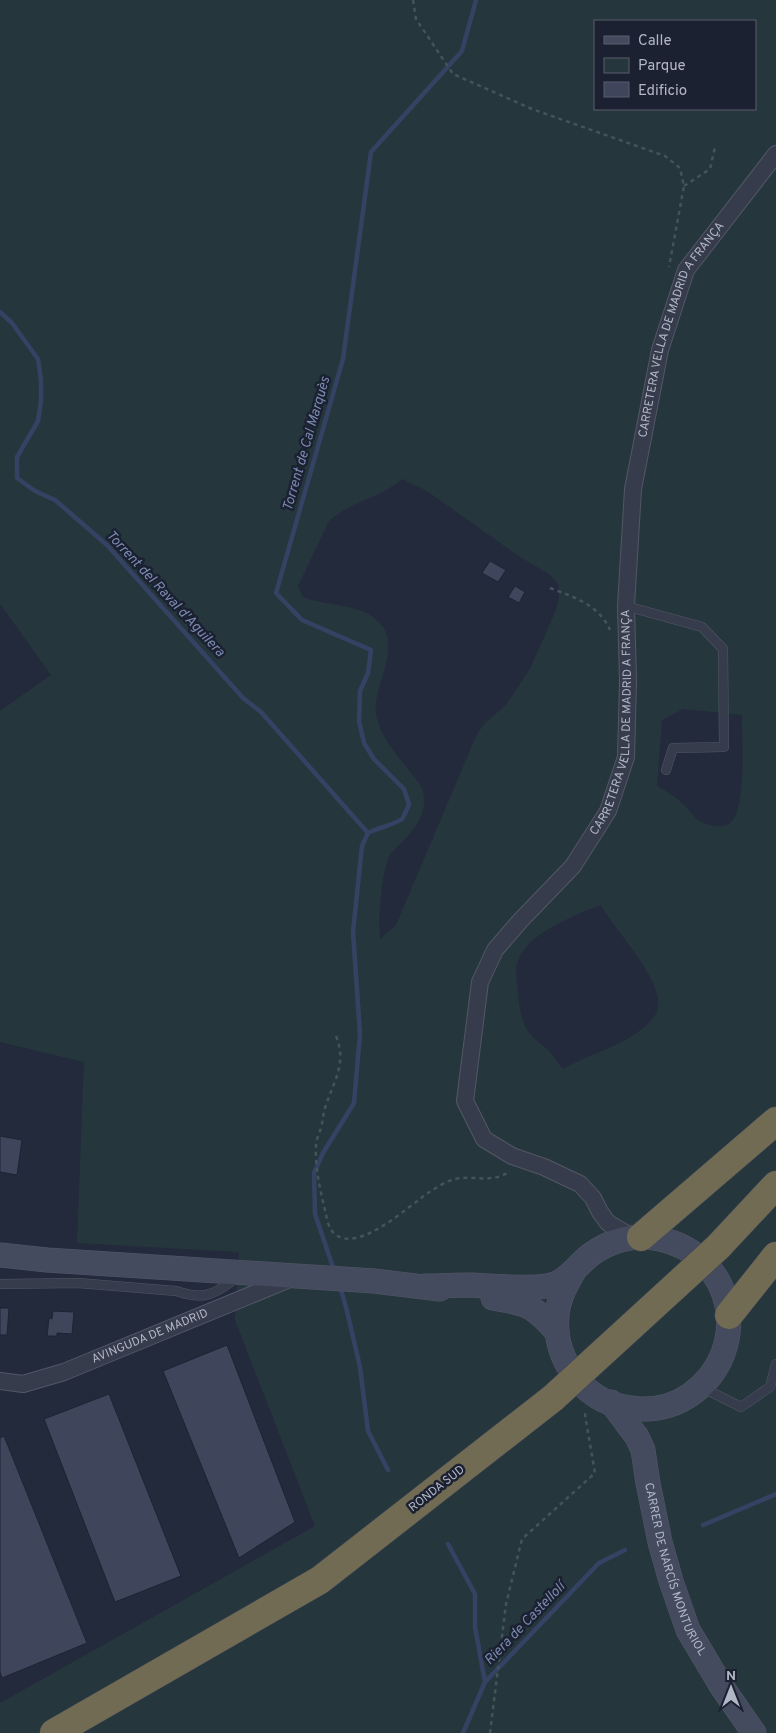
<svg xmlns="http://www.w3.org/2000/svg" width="776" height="1733" font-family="Overpass,sans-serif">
  <rect width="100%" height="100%" fill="#232a3c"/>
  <path fill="#25373d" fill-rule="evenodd" d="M0 0H776V1733H0V1703L315 1526 235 1320 239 1252 77 1243 84 1062 0 1042V711L51 675 0 604ZM595 21H755V109H595ZM402 479 427 491 520 557 549 574 559 585V598L556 610 530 669 506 705 485 723 477 734 396 925 380 939C378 921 381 869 391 853 394 849 398 846 402 842 412 832 423 819 424 804 424 800 424 792 422 789 420 783 415 778 411 773 399 757 382 739 377 719 368 687 406 649 378 621 361 604 325 606 303 597L298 586 329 521C351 501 381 498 402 479ZM683 709 742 715C742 736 747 811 730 823 722 829 710 826 701 822 694 818 688 808 682 803 674 796 666 791 657 786L662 720ZM601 905C615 931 663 979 658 1008 655 1021 640 1031 629 1038 608 1050 584 1057 563 1069 557 1063 553 1054 546 1048 540 1043 534 1039 529 1033 521 1021 519 1006 518 992 517 981 514 969 519 958 529 933 577 914 601 905Z"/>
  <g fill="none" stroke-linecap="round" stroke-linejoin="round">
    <path stroke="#364263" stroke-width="4.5" d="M0 312 12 323 38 359 41 380V401L38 421 17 457V478L35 491 55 500 107 545 243 698 261 712 368 833
      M368 833C376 829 398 823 402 819 405 815 407 808 409 804L404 789 374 759 364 743 359 721 360 691 368 673 371 650 302 620 276 593 343 359 371 152 462 51 476 0
      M334 1270 315 1214 314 1173 323 1153 354 1103 360 1034 353 932 362 846 368 833
      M340 1287 346 1307 360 1367 368 1431 388 1470
      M703 1525 776 1494
      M448 1544 475 1594V1627L485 1682
      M463 1733 485 1682 599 1563 625 1550"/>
  </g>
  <path fill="#3f465c" stroke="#1e2333" d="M490 561 506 570 498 582 482 573Z
    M515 586 525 592 519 603 508 597Z
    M0 1136 22 1140 17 1175 0 1172Z
    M0 1308H9L7 1335H0Z
    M53 1311 74 1312 72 1334 57 1333V1336H47L49 1318 52 1319Z
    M227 1345 295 1522 239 1558 163 1371Z
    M109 1394 181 1576 115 1602 44 1419Z
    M4 1436 87 1643 2 1678 0 1672V1438Z"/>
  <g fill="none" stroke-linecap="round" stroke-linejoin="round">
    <defs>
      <path id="lane" d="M626 606 702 627 723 649 724 747 673 748 666 770
        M0 1284 78 1283 176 1291C206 1301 214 1294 238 1277
        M701 1387 741 1407 770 1387 776 1364"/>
      <g id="street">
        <path id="s1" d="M634 1238 608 1223 600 1212 593 1198 580 1184 544 1167 512 1156 484 1139 465 1101 480 982 495 950 520 921 573 866 608 811 626 757 628 681 626 606 633 489 660 350 686 270 776 154"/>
        <path id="s2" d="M0 1381 23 1384 64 1372 292 1278"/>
      </g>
      <g id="secondary">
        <path d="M0 1255 47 1260 374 1281 440 1289"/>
        <path d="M425 1286C441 1286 456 1285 471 1285 491 1286 540 1291 557 1283 570 1277 578 1265 589 1256 608 1241 635 1233 660 1239 736 1255 753 1351 690 1395 677 1404 660 1409 644 1409 638 1409 631 1408 625 1407 583 1401 553 1357 557 1316 558 1299 566 1285 574 1271"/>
        <path d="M493 1298C528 1304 533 1305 557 1332"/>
        <path id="s3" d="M611 1402 637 1437 643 1450 648 1483 660 1542 671 1581 688 1630 722 1687 754 1733"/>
      </g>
      <path id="highway" d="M641 1237 776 1121
        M718 1247 776 1185
        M729 1315 776 1256
        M54 1733 320 1580 553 1398"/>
    </defs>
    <use href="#lane" stroke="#525767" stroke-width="10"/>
    <use href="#street" stroke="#525767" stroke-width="18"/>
    <use href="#secondary" stroke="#525767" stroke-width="25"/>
    <use href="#highway" stroke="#3f4454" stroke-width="29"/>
    <path stroke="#43545a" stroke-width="2.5" stroke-dasharray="4 4" stroke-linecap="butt" d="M413 0 416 19 453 74 532 109 665 156 680 168 684 186 669 267
      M684 186 710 169 715 147
      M550 588C574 597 599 605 610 630
      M336 1036C347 1063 334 1081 326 1105 323 1113 323 1120 321 1128 319 1134 316 1140 316 1146 315 1168 320 1189 325 1210 327 1218 328 1229 335 1234 358 1254 410 1205 428 1193 436 1188 446 1181 455 1179 474 1175 493 1184 510 1171
      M490 1733 506 1604 522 1539 595 1473 585 1415 586 1412"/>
    <use href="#lane" stroke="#373c4c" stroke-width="9"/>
    <use href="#street" stroke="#373c4c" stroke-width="16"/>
    <use href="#secondary" stroke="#454b5f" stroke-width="24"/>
    <use href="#highway" stroke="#726b54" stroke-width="28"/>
    <defs>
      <path id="highway-bridge" d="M553 1398 718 1247"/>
    </defs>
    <use href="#highway-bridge" stroke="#3f4454" stroke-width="29" stroke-linecap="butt"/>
    <use href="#highway-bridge" stroke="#726b54" stroke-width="28"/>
  </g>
  <g text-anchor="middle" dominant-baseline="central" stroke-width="5" stroke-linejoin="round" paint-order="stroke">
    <g font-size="12" fill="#b2b7c8" stroke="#1c2131">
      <text stroke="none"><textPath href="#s1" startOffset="1056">CARRETERA VELLA DE MADRID A FRANÇA</textPath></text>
      <text stroke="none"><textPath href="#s1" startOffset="651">CARRETERA VELLA DE MADRID A FRANÇA</textPath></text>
      <text stroke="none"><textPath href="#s2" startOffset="159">AVINGUDA DE MADRID</textPath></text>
      <text transform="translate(437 1489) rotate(-38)">RONDA SUD</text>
      <text stroke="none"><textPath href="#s3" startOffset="182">CARRER DE NARCÍS MONTURIOL</textPath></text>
    </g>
    <g font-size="14" font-style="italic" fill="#7a89b0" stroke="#1c2131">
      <text transform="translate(307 444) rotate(-74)">Torrent de Cal Marquès</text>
      <text transform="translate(165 594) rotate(47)">Torrent del Raval d'Aguilera</text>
      <text transform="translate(525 1624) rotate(-46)">Riera de Castellolí</text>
    </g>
  </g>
  <rect x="594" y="20" width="162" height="90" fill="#1c2131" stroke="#585d6d"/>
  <rect x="604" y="36" width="25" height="8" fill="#454b5f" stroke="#585d6d"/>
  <text x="638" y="45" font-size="15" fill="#b2b7c8">Calle</text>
  <rect x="604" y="58" width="25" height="15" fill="#25373d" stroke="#585d6d"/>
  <text x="638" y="70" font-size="15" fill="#b2b7c8">Parque</text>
  <rect x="604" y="82" width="25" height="15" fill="#3f465c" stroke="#585d6d"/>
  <text x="638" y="95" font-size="15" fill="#b2b7c8">Edificio</text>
  <g transform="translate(731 1688)" stroke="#1c2131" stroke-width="4" paint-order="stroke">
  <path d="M0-4L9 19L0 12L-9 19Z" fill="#b2b7c8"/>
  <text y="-8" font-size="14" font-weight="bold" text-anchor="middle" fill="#b2b7c8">N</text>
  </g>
</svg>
